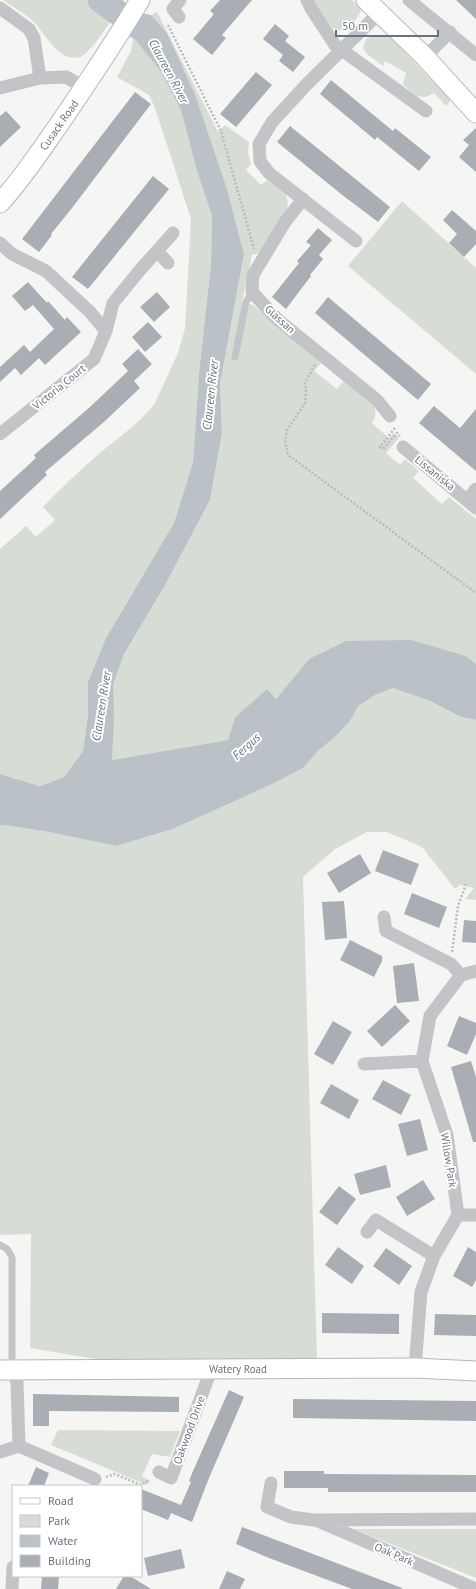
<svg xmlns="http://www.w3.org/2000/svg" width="476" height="1589" font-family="'PT Sans',sans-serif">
  <rect width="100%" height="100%" fill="#f5f6f3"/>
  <path fill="#d7dcd4" d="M3 0H124C115 13 95 49 82 56 60 66 45 33 33 21 24 13 13 7 3 0Z
    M314 0H352L358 5 361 11 354 22 345 30C343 30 338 30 335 29 326 26 317 9 314 0Z
    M157 12 218 132 225 125 249 142 248 153 251 164 246 170 261 185 267 180 285 193 288 202 287 210 259 253 252 255 242 302 253 305 321 363 314 371 337 389 344 381 373 405C377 412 376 416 372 423L389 438 394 433 399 438 386 453 400 465 405 459 419 471 413 478 442 504 449 497 476 519V664L466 656 309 659 276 699 267 690 235 717 228 740 112 760 113 685 124 654 164 587 210 500 222 433 220 384 244 254 227 189 195 94 167 33 151 15Z
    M375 35H383L391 38 451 100 446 106 434 93C420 102 414 95 403 84L406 73 385 61 383 66 367 54 363 48 366 39Z
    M134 36 161 72 181 110 197 171 212 216 211 264 199 373 193 462 174 523 106 638 88 682V714L83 751 64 777 40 786 0 774V549L26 526 36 537 55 520 43 507C61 488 80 470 100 453 119 437 140 423 155 403L178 353 185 328 191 219 155 108 149 95 117 77 131 51Z
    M402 201 476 268V374L348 266Z
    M393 688 430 701 461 717 476 720V900L465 899 474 888 460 885 455 889 422 847 387 832H367L335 849 303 877 317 1359H95L30 1348 31 1234 0 1235V826L4 825 49 832 116 846 173 829 303 768 318 751 336 736 350 721 357 706 375 695Z
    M58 1430 180 1431 170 1457 152 1454 142 1476 150 1481 147 1485 51 1445Z
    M353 1529H476V1578Z"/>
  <path fill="#bac2c8" d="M110 7 151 15 167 33 195 94 227 189 244 254 220 384 222 433 210 500 164 587 124 654 113 685 114 719 112 760 228 740 235 717 267 689 276 699 309 659 346 641 411 640 466 656 476 664V720L461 717 430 701 393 688 375 695 358 706 350 721 336 736 318 751 303 768 274 783 173 829 116 846 49 832 4 825 0 826V774L40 786 64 777 83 751 88 714V682L106 638 174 523 193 462 199 373 211 264 212 216 197 171 181 110 161 72Z"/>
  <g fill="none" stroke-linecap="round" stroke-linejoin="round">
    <path stroke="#bac2c8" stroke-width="25" d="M100 0 138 27"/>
  </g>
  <path fill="#a8aeb4" d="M220 0H252L222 35 226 38 212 55 193 39 214 14 210 11Z
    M456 0H476V19Z
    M275 24 289 36 285 41 305 57 293 72 279 61 283 55 263 39Z
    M256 72 272 85 236 127 220 114Z
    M331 80 393 131 395 128 431 157 419 171 377 137 375 140 320 94Z
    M135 92 151 104 72 208 51 234 52 235 39 252 22 239Z
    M6 111 21 127 0 147V116Z
    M290 126 390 207 378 222 341 194 277 142Z
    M476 128V172L459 157 469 145 463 140Z
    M153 176 169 189 88 289 72 277Z
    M452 210 476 231V244L464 257 449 243 457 234 443 220Z
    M318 228 332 240 319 255 323 259 310 275 311 276 286 309 272 297 299 263 297 261 311 245 306 242Z
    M28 282 47 303 48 301 65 320 67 317 81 332 45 365 39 358 21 375 15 368 0 382V367L24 345 30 352 54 329 33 305 25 311 12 296Z
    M157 292 170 307 154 322 140 307Z
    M328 297 431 384 418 400 315 313Z
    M148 322 162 337 145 352 132 337Z
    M138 349 152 364 134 381 140 388 105 421 45 472 47 475 0 519V491L36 458 34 455 90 407 128 371 122 364Z
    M434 406 460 428 476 409V471L419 423Z
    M383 850 419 864 411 885 375 871Z
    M360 854 371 873 339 893 327 873Z
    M412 893 447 907 439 928 404 914Z
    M344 901 347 938 325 940 322 902Z
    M464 920 476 921V943L462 942Z
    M350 940 382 956V961L374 977 340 960Z
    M414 963 419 1001 397 1003 393 966Z
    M395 1005 410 1021 382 1047 367 1031Z
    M459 1016 476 1023V1034L467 1055 447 1046Z
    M333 1021 352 1032 333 1065 314 1054Z
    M471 1061 476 1077V1142H473L451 1067Z
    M383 1080 411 1095 401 1115 372 1099Z
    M331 1084 359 1100 349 1119 320 1103Z
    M420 1119 428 1150 407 1156 398 1124Z
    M386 1165 391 1187 360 1195 354 1174Z
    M423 1180 435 1199 407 1216 396 1197Z
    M339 1186 356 1199 337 1225 319 1212Z
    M338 1247 364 1266 352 1284 325 1265Z
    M468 1247 476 1252V1280L472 1287 453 1276Z
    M386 1248 412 1266 399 1285 373 1266Z
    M322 1313 399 1314V1334L322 1333Z
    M435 1314 476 1315V1336L434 1335Z
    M229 1390 244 1397 209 1478 192 1522 171 1513 168 1520 141 1509V1489L181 1505 191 1482 189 1481 193 1471Z
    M33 1394 179 1397V1412L49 1411V1426H33Z
    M293 1399 476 1401V1421L293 1418Z
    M36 1467 49 1473 44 1486H28Z
    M284 1471H324V1474L476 1475V1492H328V1488H284Z
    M242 1527 402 1588V1589H352L269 1558 236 1544Z
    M181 1549 185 1568 148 1576 144 1558Z
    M227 1571 245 1579 240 1589H219Z
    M42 1576H59L58 1589H41Z
    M124 1576H130L151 1589H116Z"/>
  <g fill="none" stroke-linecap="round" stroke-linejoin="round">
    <defs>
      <path id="secondary" d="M366 0 425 57 476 113
        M0 203C23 178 41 150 60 123 88 82 115 42 140 0
        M0 1370 415 1368 476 1371"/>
    </defs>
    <use href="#secondary" stroke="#b4b8bc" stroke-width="21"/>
    <path stroke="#b9bbbe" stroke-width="2.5" stroke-dasharray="2 2" stroke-linecap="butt" d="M168 25 221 131 254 249
      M315 365 305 382 306 392 305 403 287 430 285 441 288 455 476 593
      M395 428 380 447 383 449 397 433 400 436
      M452 952 458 906 466 884
      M106 1477 115 1474 141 1485 149 1480"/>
    <path stroke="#c2c4c8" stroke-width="7" d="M235 357 246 302 252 292
      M0 1245 7 1249 12 1257V1369"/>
    <path stroke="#c2c4c8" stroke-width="13" d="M307 0 312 10 335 45 426 111
      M409 0 476 55
      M0 8 29 29 34 38 40 78
      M179 17 173 9 180 0
      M425 57 450 32
      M0 88 40 78 66 77 85 88
      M303 199 285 222 253 275 252 292 277 319 377 400 390 416
      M356 241 269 173 260 161 259 144 272 122 307 84 379 13
      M0 243 12 254 46 271 90 312 106 331
      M157 251 168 263
      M0 434 94 359 106 331 113 303 140 270 173 233
      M403 447 476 508
      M467 500 476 489
      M461 975 476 971
      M422 1061 447 1135 458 1215
      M364 1064 422 1061 430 1016 461 975 451 964 386 931 384 917
      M367 1232 376 1220 434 1256
      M415 1368 421 1292 434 1256 458 1215H476
      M12 1370 17 1382 19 1446
      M0 1452 19 1446 95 1479
      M159 1472 171 1478 211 1370
      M271 1483 267 1507 291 1517 313 1520 476 1519
      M318 1521 476 1589
      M12 1589 13 1567"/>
    <use href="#secondary" stroke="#fff" stroke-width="19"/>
  </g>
  <g text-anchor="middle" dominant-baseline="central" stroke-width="4" stroke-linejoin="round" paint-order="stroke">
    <g font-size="11" fill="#687381" stroke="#fff">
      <text transform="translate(59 125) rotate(-55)">Cusack Road</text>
      <text transform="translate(280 319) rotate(42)">Glassan</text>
      <text transform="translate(59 387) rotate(-39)">Victoria Court</text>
      <text transform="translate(435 473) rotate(39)">Lissaniska</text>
      <text transform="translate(449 1160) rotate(81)">Willow Park</text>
      <text x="238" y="1369">Watery Road</text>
      <text transform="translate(189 1430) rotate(-70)">Oakwood Drive</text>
      <text transform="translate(394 1554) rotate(23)">Oak Park</text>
    </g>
    <g font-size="12" font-style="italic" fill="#63747d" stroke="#fff">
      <text transform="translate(169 71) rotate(62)">Claureen River</text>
      <text transform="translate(210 395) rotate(-84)">Claureen River</text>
      <text transform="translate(101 706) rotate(-81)">Claureen River</text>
      <text transform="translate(246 746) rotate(-42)">Fergus</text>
    </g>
  </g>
  <rect x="12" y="1485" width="130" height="92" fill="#ffffff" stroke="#c3c7cd"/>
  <rect x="20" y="1498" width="20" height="6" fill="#ffffff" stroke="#c3c7cd"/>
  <text x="48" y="1505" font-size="12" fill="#687381">Road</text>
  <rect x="20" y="1515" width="20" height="12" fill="#d7dcd4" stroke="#c3c7cd"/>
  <text x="48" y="1525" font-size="12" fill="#687381">Park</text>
  <rect x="20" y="1535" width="20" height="12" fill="#bac2c8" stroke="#c3c7cd"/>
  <text x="48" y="1545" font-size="12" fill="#687381">Water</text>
  <rect x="20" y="1555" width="20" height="12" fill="#a8aeb4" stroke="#c3c7cd"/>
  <text x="48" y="1565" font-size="12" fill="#687381">Building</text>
  <path d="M336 30v6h102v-6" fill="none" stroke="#687381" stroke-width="2"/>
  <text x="342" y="30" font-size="12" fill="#687381" stroke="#ffffff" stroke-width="3" paint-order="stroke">50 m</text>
</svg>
